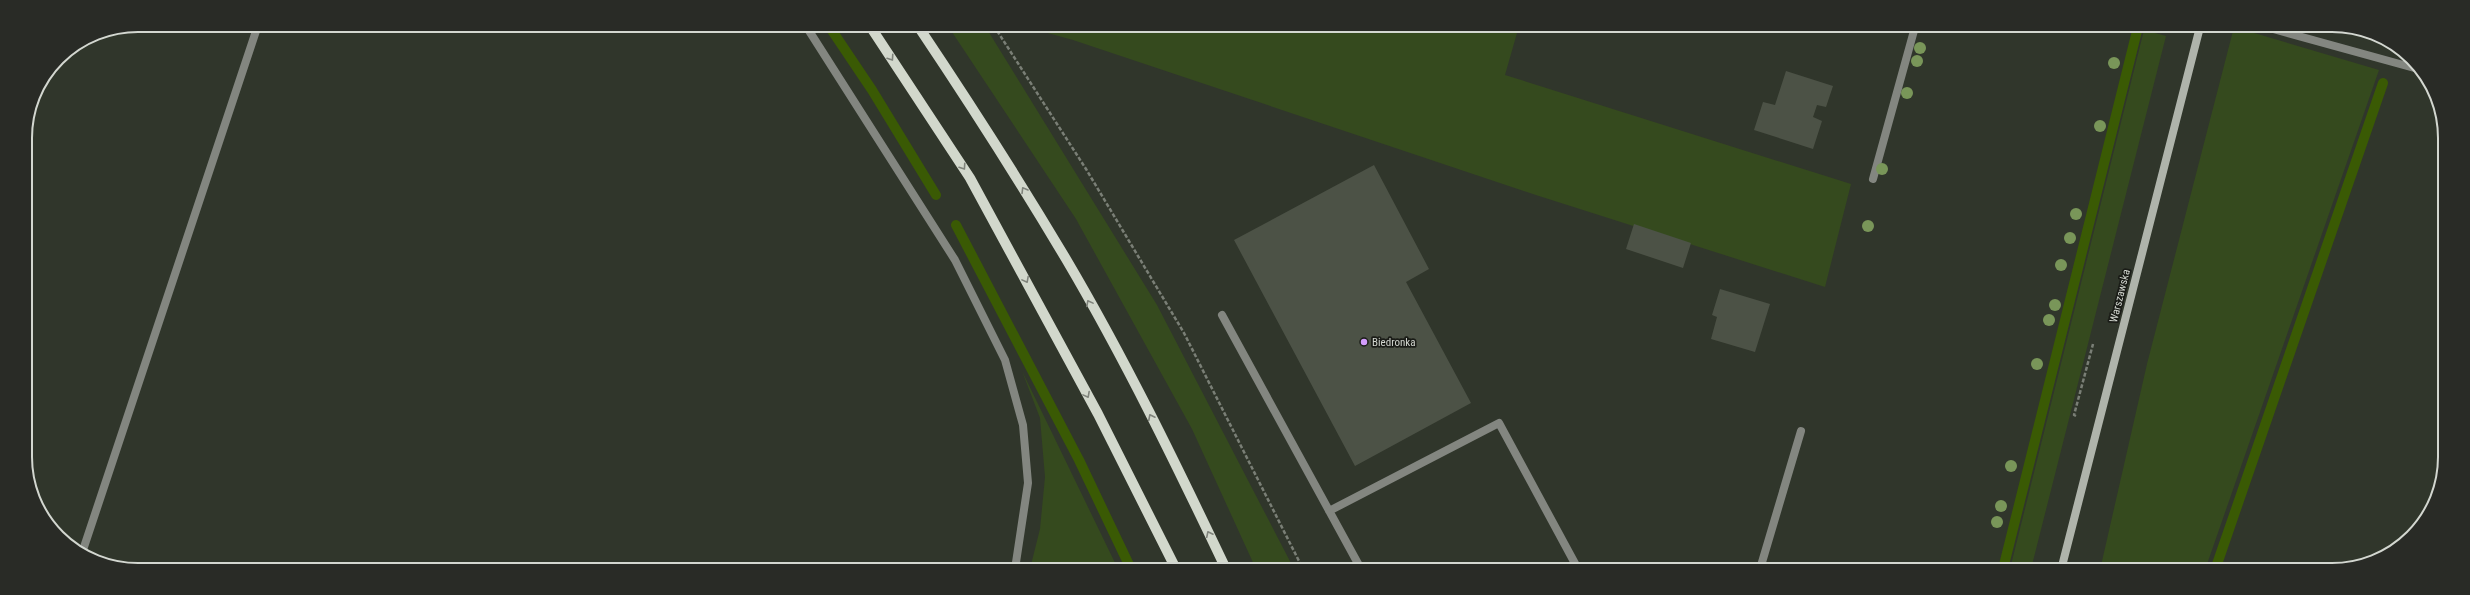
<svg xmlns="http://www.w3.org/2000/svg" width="2470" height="595" font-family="'Roboto Condensed',sans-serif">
  <rect width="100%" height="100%" fill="#30362b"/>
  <path fill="#354a1e" d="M948 26H985L1157 305 1294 569H1256L1192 429 1076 219Z
    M1022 26H1519L1505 75 1851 184 1825 287 1539 196 1073 40Z
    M2234 27 2379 70 2205 570H2100L2147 364Z
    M2144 30 2166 36 2031 569H2010Z
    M1022 371 1118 569H1030L1040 529 1045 477 1040 418Z"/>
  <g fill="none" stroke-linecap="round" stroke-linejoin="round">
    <path stroke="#3a5a04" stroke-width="10" d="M829 26 872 90 936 195
      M956 225 1079 460 1131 569
      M2003 569 2137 31
      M2215 570 2383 83"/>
  </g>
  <path fill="#4c5246" d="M1786 71 1833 86 1826 107 1817 105 1813 117 1822 121 1813 149 1754 130 1763 102 1775 105Z
    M1374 165 1429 269 1406 282 1471 403 1355 466 1234 240Z
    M1634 224 1691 243 1683 268 1626 249Z
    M1720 289 1770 304 1755 352 1711 339 1717 317 1712 315Z"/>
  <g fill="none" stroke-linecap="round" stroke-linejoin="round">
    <path stroke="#7a7f76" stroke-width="2.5" stroke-dasharray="4 2" stroke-linecap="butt" d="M994 26 1086 169 1184 333 1303 569
      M2076 416 2074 415 2093 344"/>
    <path stroke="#838680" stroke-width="8" d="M806 26 955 260 1005 360 1023 425 1028 483 1015 569
      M2266 27 2418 69
      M1222 315 1361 569
      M1329 511 1499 423 1578 569"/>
    <path stroke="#838680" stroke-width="8" d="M1873 179 1915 27
      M83 550 258 25
      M1760 569 1801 431"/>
    <path stroke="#afb4ab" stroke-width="8" d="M2061 570 2200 27"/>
    <path stroke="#d2d8cc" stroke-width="10" d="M870 26 970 178 1098 414 1176 569
      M918 26C969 102 1019 180 1066 259 1125 359 1176 464 1226 569"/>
  </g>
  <g fill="#799659">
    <circle cx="1920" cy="48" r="6"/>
    <circle cx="1917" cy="61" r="6"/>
    <circle cx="2114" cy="63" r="6"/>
    <circle cx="1907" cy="93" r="6"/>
    <circle cx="2100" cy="126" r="6"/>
    <circle cx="1882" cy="169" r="6"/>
    <circle cx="2076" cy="214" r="6"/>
    <circle cx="1868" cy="226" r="6"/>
    <circle cx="2070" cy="238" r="6"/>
    <circle cx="2061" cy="265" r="6"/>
    <circle cx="2055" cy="305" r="6"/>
    <circle cx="2049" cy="320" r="6"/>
    <circle cx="2037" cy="364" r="6"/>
    <circle cx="2011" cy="466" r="6"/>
    <circle cx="2001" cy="506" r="6"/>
    <circle cx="1997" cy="522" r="6"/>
  </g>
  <defs><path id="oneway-chevron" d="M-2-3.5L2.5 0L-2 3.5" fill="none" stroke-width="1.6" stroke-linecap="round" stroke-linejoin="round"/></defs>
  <g stroke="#7f837b">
    <use href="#oneway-chevron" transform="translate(891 58) rotate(56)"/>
    <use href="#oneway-chevron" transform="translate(963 167) rotate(56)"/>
    <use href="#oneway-chevron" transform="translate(1024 190) rotate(-121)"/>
    <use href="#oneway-chevron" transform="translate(1026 280) rotate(62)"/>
    <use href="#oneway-chevron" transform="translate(1089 303) rotate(-118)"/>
    <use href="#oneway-chevron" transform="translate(1087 395) rotate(62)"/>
    <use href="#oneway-chevron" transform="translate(1151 417) rotate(-117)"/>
    <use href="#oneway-chevron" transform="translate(1209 534) rotate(-116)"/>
  </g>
  <circle fill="#d39cfc" stroke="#1a1c17" stroke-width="1.5" cx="1364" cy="342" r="4"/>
  <g text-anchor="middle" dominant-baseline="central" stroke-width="3.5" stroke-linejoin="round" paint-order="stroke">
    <g font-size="11" fill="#d3d7d0" stroke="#1a1c17">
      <text transform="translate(2120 296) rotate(-76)">Warszawska</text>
    </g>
    <g font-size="11" fill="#d3d7d0" stroke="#1a1c17" text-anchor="start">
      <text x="1372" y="342">Biedronka</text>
    </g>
  </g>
  <path d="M0 0H2470V595H0ZM138 32H2332A106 106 0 0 1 2438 138V457A106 106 0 0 1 2332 563H138A106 106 0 0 1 32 457V138A106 106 0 0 1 138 32Z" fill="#292b26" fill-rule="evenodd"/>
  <path fill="none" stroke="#d3d7d0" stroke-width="2" d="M138 32H2332A106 106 0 0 1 2438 138V457A106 106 0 0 1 2332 563H138A106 106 0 0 1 32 457V138A106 106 0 0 1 138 32Z"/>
</svg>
